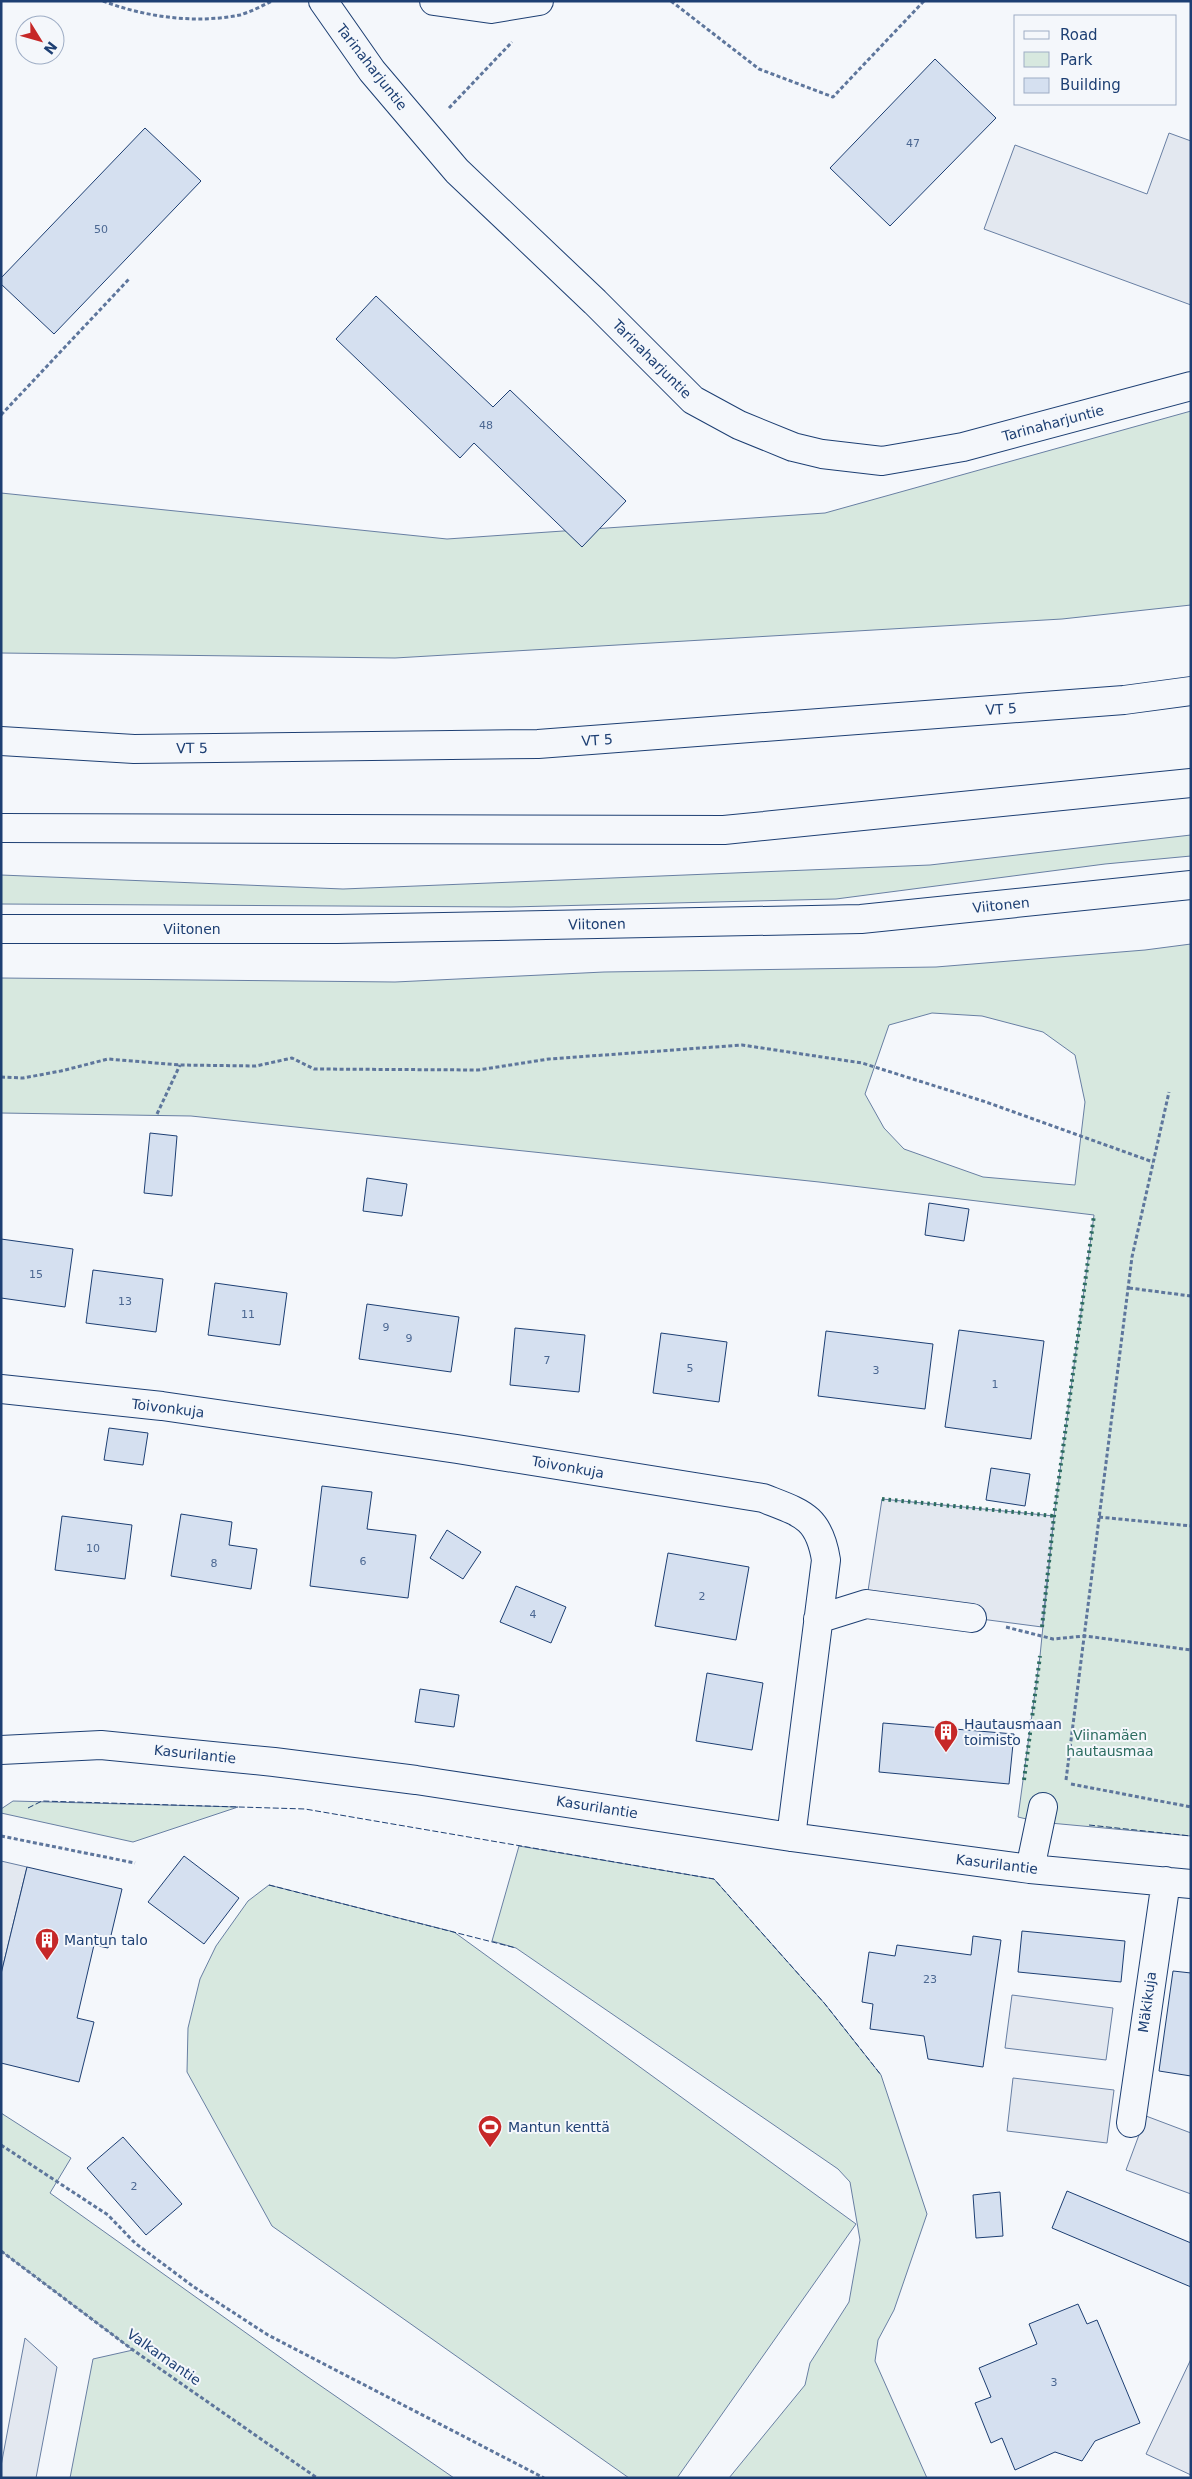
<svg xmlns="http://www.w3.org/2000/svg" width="1192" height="2479" font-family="'DejaVu Sans',sans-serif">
  <rect width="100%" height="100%" fill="#f4f7fb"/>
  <path fill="#d7e8df" stroke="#687fa3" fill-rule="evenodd" d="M1191 411V605L1062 619 395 658 1 653V493L447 539 825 513Z
    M1191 835V856L1105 864 836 899 510 907 1 904V875L343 889 930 865Z
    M1191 944V1836L1039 1822 1018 1817 1040 1656 1054 1516 1094 1215 819 1182 191 1116 1 1113V978L395 982 604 972 936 967 1145 950ZM932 1013 982 1016 1043 1032 1075 1055 1085 1102 1075 1185 983 1177 904 1149 884 1128 865 1094 889 1025Z
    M13 1801 238 1807 133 1842 1 1813V1809Z
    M519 1846 714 1879 825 2004 881 2075 927 2214 894 2310 878 2340 875 2361 927 2478H729L805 2385 810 2363 849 2302 860 2240 850 2182 838 2169 516 1948 492 1941Z
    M269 1885 454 1932 856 2224 677 2478H629L272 2226 187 2072 188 2028 200 1979 216 1946 248 1901Z
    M1 2113 71 2158 50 2193 305 2375 454 2478H70L93 2359 133 2350 1 2251Z"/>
  <path fill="#e3e8f0" stroke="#687fa3" d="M1169 133 1191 141V305L984 229 1015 145 1147 194Z
    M882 1499 1054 1516 1042 1627 866 1604Z
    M1 1861 27 1867 1 1974Z
    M1012 1995 1113 2008 1106 2060 1005 2048Z
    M1013 2078 1114 2090 1107 2143 1007 2131Z
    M1146 2116 1191 2133V2194L1126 2170Z
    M25 2338 57 2367 36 2478H1V2466Z
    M1191 2359V2475L1146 2454Z"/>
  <path fill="#d5e0f0" stroke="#1d3f73" d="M935 59 996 118 890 226 830 168Z
    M145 128 201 181 54 334 1 284V278Z
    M376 296 493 407 510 390 626 501 582 547 474 443 460 458 336 339Z
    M150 1133 177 1136 172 1196 144 1193Z
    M367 1178 407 1184 402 1216 363 1211Z
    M929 1203 969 1209 964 1241 925 1235Z
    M1 1239 73 1249 65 1307 1 1298Z
    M93 1270 163 1279 156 1332 86 1323Z
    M215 1283 287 1293 280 1345 208 1335Z
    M367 1304 459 1317 451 1372 359 1359Z
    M515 1328 585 1335 579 1392 510 1385Z
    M959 1330 1044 1341 1031 1439 945 1427Z
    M826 1331 933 1344 925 1409 818 1396Z
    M661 1333 727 1342 719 1402 653 1393Z
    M109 1428 148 1433 143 1465 104 1460Z
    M991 1468 1030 1474 1025 1506 986 1500Z
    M322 1486 372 1492 367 1529 416 1535 408 1598 310 1586Z
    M181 1514 232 1522 229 1545 257 1549 251 1589 171 1576Z
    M62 1516 132 1525 125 1579 55 1570Z
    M447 1530 481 1552 463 1579 430 1558Z
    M668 1553 749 1567 736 1640 655 1626Z
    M516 1586 566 1607 551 1643 500 1622Z
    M707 1673 763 1683 752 1750 696 1741Z
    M420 1689 459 1695 454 1727 415 1722Z
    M883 1723 1014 1734 1009 1784 879 1772Z
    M184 1856 239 1898 204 1944 148 1902Z
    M27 1867 122 1889 108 1948 94 1945 77 2018 94 2022 79 2082 1 2063V1974Z
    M1022 1931 1125 1941 1121 1982 1018 1972Z
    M973 1936 1001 1940 983 2067 928 2059 924 2036 870 2029 873 2004 862 2002 869 1952 895 1956 897 1945 971 1955Z
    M1173 1971 1191 1973V2076L1159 2071Z
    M123 2137 182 2204 146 2235 87 2168Z
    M1067 2191 1191 2243V2287L1052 2228Z
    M1000 2192 1003 2236 976 2238 973 2195Z
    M1078 2304 1087 2324 1097 2320 1140 2423 1095 2441 1082 2461 1055 2452 1015 2470 1002 2438 991 2443 975 2403 991 2397 979 2368 1037 2344 1029 2324Z"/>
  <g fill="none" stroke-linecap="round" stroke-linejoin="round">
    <defs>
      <path id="minor" d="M323 1 372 71 457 171 595 302 693 400 739 425 793 447 822 454 882 461 963 447 1191 386
        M434 1 491 9 539 1
        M1 1389 162 1406 457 1449 763 1498C801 1513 819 1516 826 1560L791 1837
        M818 1619 866 1604 972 1618
        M1 1750 101 1745 274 1762 416 1780 791 1837 1030 1869 1191 1884
        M1030 1869 1043 1807
        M1131 2123 1166 1881"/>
      <path id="major" d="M1 929H337L861 919 1191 885"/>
      <path id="highway" d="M1 741 134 749 538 744 1124 700 1191 691
        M1 828 724 830 1191 783"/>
    </defs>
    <use href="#minor" stroke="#1d3f73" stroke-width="30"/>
    <use href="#major" stroke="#1d3f73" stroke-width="30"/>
    <use href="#highway" stroke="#1d3f73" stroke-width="30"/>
    <path stroke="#5e769c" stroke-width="3" stroke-dasharray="4 2.5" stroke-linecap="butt" d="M103 1C145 17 195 24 240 15 250 12 262 6 272 1
      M671 1 759 69 833 97 924 1
      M449 108 512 42
      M1 415 129 279
      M1 1077 23 1078 61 1071 108 1059 180 1065 256 1066 292 1058 314 1069 478 1070 549 1059 742 1045 862 1063 986 1102 1153 1162
      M157 1114 180 1065
      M1129 1288 1191 1296
      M1099 1517 1191 1526
      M1006 1627 1053 1639 1085 1636 1191 1650
      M1066 1780 1132 1257 1169 1092
      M1071 1784 1191 1807
      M1 1836 135 1863
      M1 2145 108 2215 135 2243 194 2287 268 2335 544 2478
      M1 2251 133 2350 317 2478"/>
    <use href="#minor" stroke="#f4f7fb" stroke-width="28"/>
    <use href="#major" stroke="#f4f7fb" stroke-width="28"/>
    <use href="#highway" stroke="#f4f7fb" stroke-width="28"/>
    <path stroke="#2c6c60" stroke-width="4" stroke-dasharray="2.5 4" stroke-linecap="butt" d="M882 1499 1054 1516
      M1042 1627 1054 1516 1094 1215
      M1024 1780 1040 1656"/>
    <path stroke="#1d3f73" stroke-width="1" stroke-dasharray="6 2.5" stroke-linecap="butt" d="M28 1808 42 1801 305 1809 714 1879 825 2004 881 2075
      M1089 1825 1191 1836
      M269 1885 516 1948"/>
  </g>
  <defs>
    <symbol id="building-pin" viewBox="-11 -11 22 30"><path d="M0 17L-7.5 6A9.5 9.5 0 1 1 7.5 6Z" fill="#c62828" stroke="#f4f7fb"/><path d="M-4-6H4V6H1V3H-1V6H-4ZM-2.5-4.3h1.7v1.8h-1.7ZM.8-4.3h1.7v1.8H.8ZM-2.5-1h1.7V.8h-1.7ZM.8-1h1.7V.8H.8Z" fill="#fff"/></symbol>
    <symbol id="stadium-pin" viewBox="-11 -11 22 30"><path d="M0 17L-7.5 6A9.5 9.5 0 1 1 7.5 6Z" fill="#c62828" stroke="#f4f7fb"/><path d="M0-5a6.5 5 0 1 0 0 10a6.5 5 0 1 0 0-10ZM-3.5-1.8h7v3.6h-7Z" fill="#fff"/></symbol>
  </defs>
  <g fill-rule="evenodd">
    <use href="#building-pin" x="932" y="1718" width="28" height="38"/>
    <use href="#building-pin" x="33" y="1926" width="28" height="38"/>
    <use href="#stadium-pin" x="476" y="2113" width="28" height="38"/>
  </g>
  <g text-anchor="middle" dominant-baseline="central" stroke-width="4" stroke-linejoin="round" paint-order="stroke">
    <g font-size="11" fill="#4b6792">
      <text x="913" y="143">47</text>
      <text x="101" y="229">50</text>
      <text x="486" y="425">48</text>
      <text x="36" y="1274">15</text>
      <text x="125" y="1301">13</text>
      <text x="248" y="1314">11</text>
      <text x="386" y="1327">9</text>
      <text x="409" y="1338">9</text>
      <text x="547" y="1360">7</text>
      <text x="690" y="1368">5</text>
      <text x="876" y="1370">3</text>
      <text x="995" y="1384">1</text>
      <text x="93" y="1548">10</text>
      <text x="363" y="1561">6</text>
      <text x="214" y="1563">8</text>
      <text x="702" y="1596">2</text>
      <text x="533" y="1614">4</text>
      <text x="930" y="1979">23</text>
      <text x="134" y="2186">2</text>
      <text x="1054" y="2382">3</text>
    </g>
    <g font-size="14" fill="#1d3f73" stroke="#f4f7fb">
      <text transform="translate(372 67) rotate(52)">Tarinaharjuntie</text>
      <text transform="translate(652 359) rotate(45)">Tarinaharjuntie</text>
      <text transform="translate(1053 423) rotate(-15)">Tarinaharjuntie</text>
      <text transform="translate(1001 709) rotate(-4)">VT 5</text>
      <text transform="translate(597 740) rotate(-4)">VT 5</text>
      <text transform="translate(192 748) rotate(-1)">VT 5</text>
      <text transform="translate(1001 905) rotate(-6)">Viitonen</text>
      <text transform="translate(597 924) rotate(-1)">Viitonen</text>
      <text x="192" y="929">Viitonen</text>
      <text transform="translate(168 1408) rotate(7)">Toivonkuja</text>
      <text transform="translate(568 1467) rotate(10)">Toivonkuja</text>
      <text transform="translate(195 1754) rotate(6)">Kasurilantie</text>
      <text transform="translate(597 1807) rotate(9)">Kasurilantie</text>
      <text transform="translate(997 1864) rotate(7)">Kasurilantie</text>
      <text transform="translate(1147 2002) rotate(-82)">Mäkikuja</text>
      <text transform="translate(164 2357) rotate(35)">Valkamantie</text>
    </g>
    <g font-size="14" fill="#1d3f73" stroke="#f4f7fb" text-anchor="start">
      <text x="964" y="1724">Hautausmaan<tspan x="964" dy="16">toimisto</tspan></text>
      <text x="64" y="1940">Mantun talo</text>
      <text x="508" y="2127">Mantun kenttä</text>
    </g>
    <g font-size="14" fill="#2c6c60" stroke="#f4f7fb">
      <text x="1110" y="1735">Viinamäen<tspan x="1110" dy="16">hautausmaa</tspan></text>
    </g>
  </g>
  <rect width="1192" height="2479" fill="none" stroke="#1d3f73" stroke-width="5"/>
  <rect x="1014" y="15" width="162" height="90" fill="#f4f7fb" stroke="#9eadc5"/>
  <rect x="1024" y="31" width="25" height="8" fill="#f4f7fb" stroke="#9eadc5"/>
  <text x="1060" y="40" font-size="15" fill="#1d3f73">Road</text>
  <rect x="1024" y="52" width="25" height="15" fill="#d7e8df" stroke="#9eadc5"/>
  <text x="1060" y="65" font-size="15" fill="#1d3f73">Park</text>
  <rect x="1024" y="78" width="25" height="15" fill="#d5e0f0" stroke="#9eadc5"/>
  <text x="1060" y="90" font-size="15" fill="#1d3f73">Building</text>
  <g transform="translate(40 40) rotate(127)"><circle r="24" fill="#f4f7fb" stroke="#9eadc5"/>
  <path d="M0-4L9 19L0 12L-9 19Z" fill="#c62828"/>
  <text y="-8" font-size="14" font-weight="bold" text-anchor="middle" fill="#1d3f73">N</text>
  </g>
</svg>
